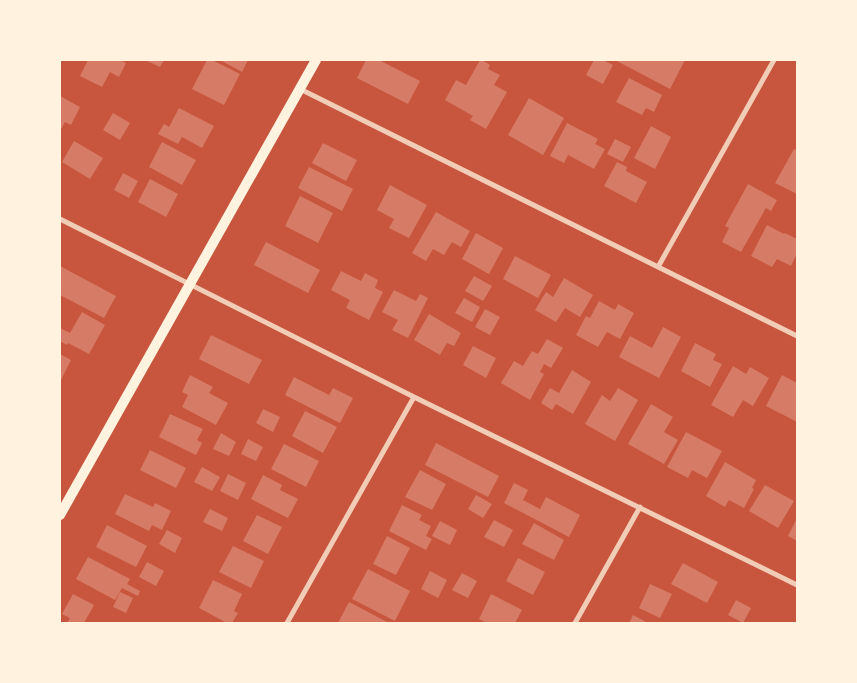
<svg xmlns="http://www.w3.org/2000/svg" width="857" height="683" font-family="'Times New Roman',serif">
  <rect width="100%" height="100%" fill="#c8553d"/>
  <path fill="#d67c66" d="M88 60H120L126 63 119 77 110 72 102 87 80 76Z
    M145 60H164L160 67Z
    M207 60H212L240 74 224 105 192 89Z
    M220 60H248L242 72Z
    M366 60H379L420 81 408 104 357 78Z
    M480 60H482L490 65 488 69 500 75 494 85 507 92 486 129 470 120 473 116 445 100 456 80 466 85Z
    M594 60H603L613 65 603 84 586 75Z
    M615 60H685L670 89Z
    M629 78 662 95 654 112 646 108 642 115 616 102Z
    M60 96 80 107 71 125 65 122 60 131Z
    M529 98 564 118 543 155 508 135Z
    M179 108 214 126 202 148 182 137 178 144 158 134 164 124 169 127Z
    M113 113 130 123 120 140 103 130Z
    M567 123 598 139 595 144 605 149 594 169 568 155 564 163 550 156Z
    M651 126 671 137 655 169 634 158Z
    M615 139 631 147 623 162 607 154Z
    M74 141 103 158 90 179 62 162Z
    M162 142 196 160 182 185 149 167Z
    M323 143 357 160 346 181 312 163Z
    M794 149 797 150V194L775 183Z
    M617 162 627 167 626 171 647 182 636 203 604 186Z
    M309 167 353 189 342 211 298 188Z
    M123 173 138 181 129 198 114 190Z
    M150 179 178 194 166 217 138 202Z
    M748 184 777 200 771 211 766 208 741 252 722 242 729 228 725 226Z
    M390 185 427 205 409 238 389 228 394 219 377 210Z
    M300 196 333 213 318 243 285 226Z
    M436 212 470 231 461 247 452 242 444 255 433 249 426 261 412 253Z
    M767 225 784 234 785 233 797 239V253L791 266 777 259 772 267 751 256Z
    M476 233 503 248 489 274 462 259Z
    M266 242 320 270 308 293 254 265Z
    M515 256 551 275 538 298 503 279Z
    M60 266 116 296 104 318 60 295Z
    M341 271 361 281 365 273 378 280 375 288 383 292 369 320 346 308 350 300 331 290Z
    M474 276 492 286 483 301 465 291Z
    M564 278 593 295 580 317 565 308 556 322 535 310 546 292 553 297Z
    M394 290 416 301 420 294 428 298 408 338 392 330 398 320 382 312Z
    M464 298 480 307 472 322 455 313Z
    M599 301 615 310 618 304 634 313 620 339 607 332 598 347 576 335 586 316 590 318Z
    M485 309 500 317 490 335 475 327Z
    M82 312 105 325 89 354 68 343 67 345 60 341V328L70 333Z
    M429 314 461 333 454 346 447 343 440 355 414 340Z
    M663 327 681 337 659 378 619 357 630 336 652 348Z
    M211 335 262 360 249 384 199 359Z
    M547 339 563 348 551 368 544 364 540 372 544 374 530 400 501 383 514 361 523 366 532 351 538 354Z
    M695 343 716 354 713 360 722 364 710 387 681 371Z
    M473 346 496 358 486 378 463 365Z
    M60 354 71 360 60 382Z
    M733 366 746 374 750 367 769 378 753 406 743 400 733 417 711 405Z
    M572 370 591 382 573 414 556 404 552 410 541 403 550 388 559 393Z
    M190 375 213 387 209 393 228 403 216 425 182 407 188 395 182 392Z
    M782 375 797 383V391L796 394H797V422L766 406Z
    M294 377 329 395 333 388 353 398 340 423 285 395Z
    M618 388 638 400 615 441 585 424 602 395 610 401Z
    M651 404 673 417 664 432 678 440 664 464 628 444Z
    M263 409 280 417 273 432 256 423Z
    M305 411 337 427 323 453 292 436Z
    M170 414 203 429 197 440 202 443 196 455 159 437Z
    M686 432 722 451 707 478 692 470 688 478 667 467Z
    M221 433 236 442 229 456 213 449Z
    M248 439 263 447 256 461 241 454Z
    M436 443 499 476 488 497 425 465Z
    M284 444 319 461 306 487 271 469Z
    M150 450 186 468 176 488 140 470Z
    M725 462 756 480 752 488 754 489 744 508 729 500 725 507 706 496Z
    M202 467 220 477 212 491 194 482Z
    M420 470 446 484 432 510 405 497Z
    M228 474 246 483 238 500 220 491Z
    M263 475 282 485 280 490 298 499 288 518 251 499Z
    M514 483 528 490 523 500 540 509 546 497 580 515 569 537 504 503Z
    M765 485 794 501 778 528 749 511Z
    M125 494 153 507 155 503 171 511 162 530 152 525 149 531 115 514Z
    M476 495 492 504 483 518 468 509Z
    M402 505 422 515 419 520 431 526 426 536 432 539 426 550 389 531Z
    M210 509 228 518 222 531 203 522Z
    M257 515 282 527 268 554 243 541Z
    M797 518V541L788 536Z
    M494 520 513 530 504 547 484 537Z
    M440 521 457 530 450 545 432 536Z
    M534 523 564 540 554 560 522 544Z
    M107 525 147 546 136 567 96 547Z
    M167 530 182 538 175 553 159 544Z
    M387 536 410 548 396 575 373 564Z
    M233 546 264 561 251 588 219 572Z
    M88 557 130 579 127 584 140 591 138 596 122 588 115 600 76 579Z
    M518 558 545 572 533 595 506 581Z
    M147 562 164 571 156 586 139 577Z
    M683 563 718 582 707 603 671 584Z
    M368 569 410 591 395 621 352 599Z
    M430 571 447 580 438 598 421 589Z
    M462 573 477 581 468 598 452 590Z
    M213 580 242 594 234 611 238 613 232 623H227L199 608Z
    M650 584 672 594 660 618 639 608Z
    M120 592 133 598 126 613 113 607Z
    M73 594 94 605 84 623H67L70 618 62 614Z
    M491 594 522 610 515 623H487L479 619Z
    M736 600 751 608 743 623 728 615Z
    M349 602 389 623H338Z
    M633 615 648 623H629Z"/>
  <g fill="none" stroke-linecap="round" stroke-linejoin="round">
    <path stroke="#f1ccb7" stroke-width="5" d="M300 89 797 336
      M60 219 414 397 797 585
      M658 267 774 60
      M287 623 414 397
      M575 623 640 507"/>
    <path stroke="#fff3e0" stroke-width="10" d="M60 515 316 60"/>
  </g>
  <rect width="857" height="683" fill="none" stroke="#fff3e0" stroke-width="122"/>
</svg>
